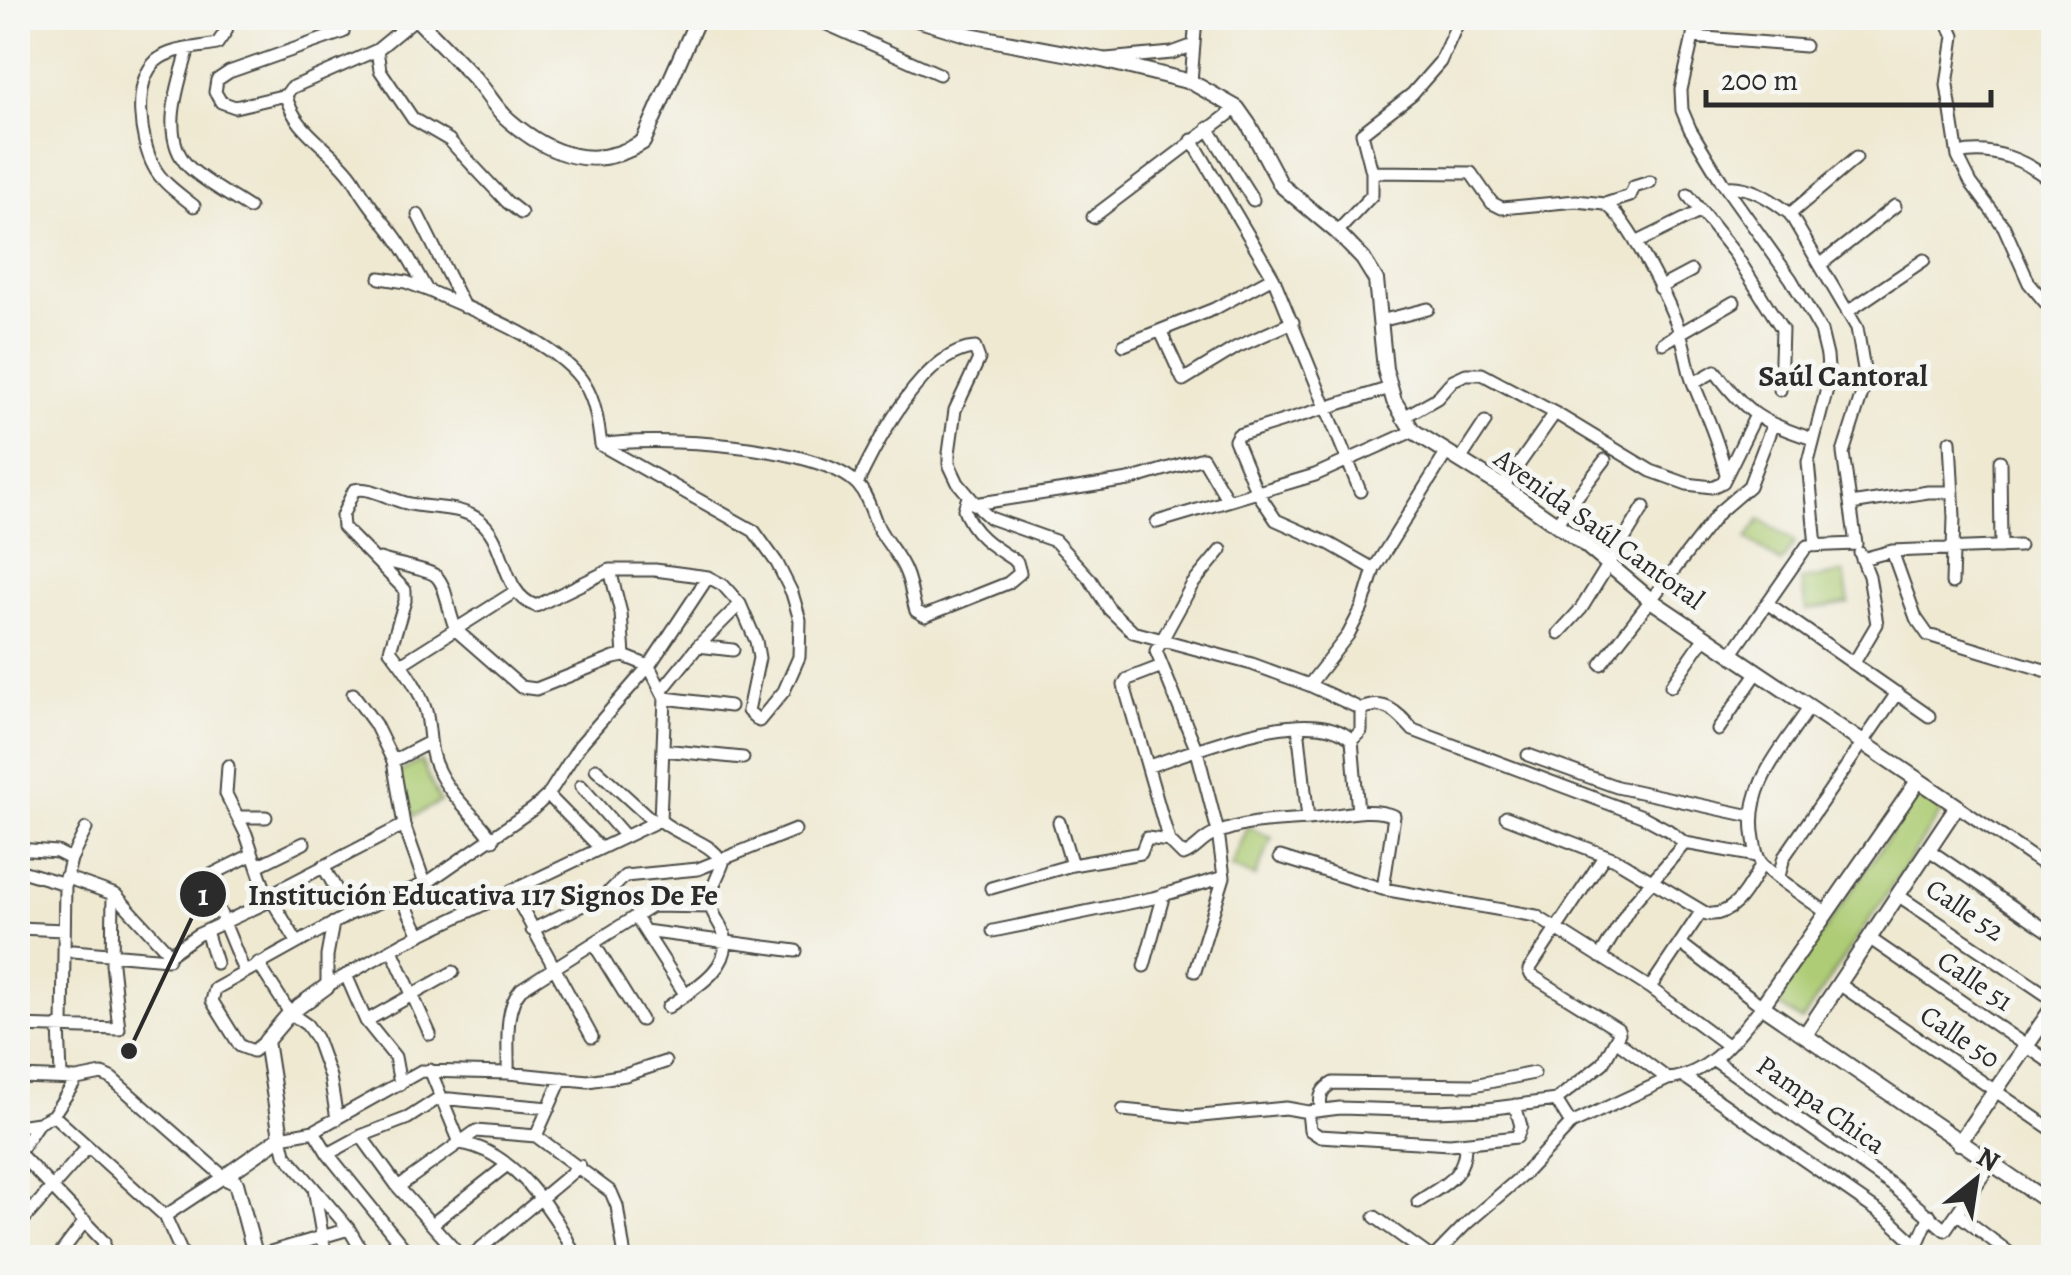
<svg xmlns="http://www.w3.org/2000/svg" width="2071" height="1275" font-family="Alegreya,serif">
  <rect width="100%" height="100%" fill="#f6f6f2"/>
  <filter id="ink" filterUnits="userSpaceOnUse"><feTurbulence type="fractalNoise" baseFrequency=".01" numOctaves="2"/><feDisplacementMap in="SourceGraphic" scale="20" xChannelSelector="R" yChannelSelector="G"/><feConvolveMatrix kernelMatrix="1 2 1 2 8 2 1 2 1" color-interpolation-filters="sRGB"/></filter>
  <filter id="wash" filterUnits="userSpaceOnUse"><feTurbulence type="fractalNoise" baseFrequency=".0048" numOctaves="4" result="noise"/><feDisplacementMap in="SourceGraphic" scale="40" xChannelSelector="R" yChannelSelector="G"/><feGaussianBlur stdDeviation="2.25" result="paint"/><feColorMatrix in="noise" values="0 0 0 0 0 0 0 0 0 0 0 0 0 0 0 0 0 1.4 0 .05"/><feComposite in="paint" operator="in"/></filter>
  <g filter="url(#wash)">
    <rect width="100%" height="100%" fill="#efe9d2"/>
    <path fill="#adcc74" stroke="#6c7c50" stroke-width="2.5" d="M1760 519 1795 542 1781 563 1747 539Z
      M1844 573 1849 603 1806 610 1801 580Z
      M421 761 440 802 414 816 396 774Z
      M1919 792 1944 808 1802 1021 1775 1003Z
      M1248 827 1272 838 1255 877 1231 867Z"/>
  </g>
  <g filter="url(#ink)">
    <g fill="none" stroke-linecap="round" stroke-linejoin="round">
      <defs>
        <path id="minor" d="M416 18 377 50 291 88 286 95C293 131 336 151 354 180 367 202 374 210 390 230 405 248 415 270 427 290
          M813 18 939 74
          M1694 18 1693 37 1681 90 1682 110 1690 129 1722 182 1791 279 1821 331 1827 356 1829 381 1808 462 1816 546
          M1940 18 1948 23 1954 36 1947 85 1958 157 1971 183 2004 227 2029 283 2054 313
          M18 19 26 18
          M1693 37 1805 46
          M377 50 380 70 413 119 449 140 507 202 521 213
          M188 51C178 86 159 137 189 167 206 183 230 195 249 208
          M1106 59 1172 53 1194 45
          M1191 82 1196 18
          M286 95 235 107 221 102 215 92 217 80 229 72 343 32
          M1208 128 1253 200
          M1192 140 1273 277
          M1958 154C1992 146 2027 160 2054 184
          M1372 172 1471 173 1492 203 1502 208 1576 201 1605 204 1630 196 1634 187 1650 182
          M1726 187C1749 184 1773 200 1790 214L1857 328 1866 381 1843 453 1856 544 1807 546 1731 655
          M1688 195 1735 254 1782 329 1780 390
          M1605 204C1628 217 1672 307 1681 336 1686 350 1687 366 1692 380 1705 412 1718 440 1726 474
          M194 206C181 195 162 183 154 167 140 141 132 83 156 61 171 48 198 48 217 44L226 31 229 18
          M1790 214 1856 158
          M418 215 464 307
          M1093 217 1237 108
          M1337 232 1372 195V172L1362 133 1412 94 1440 62 1460 18
          M1636 243 1699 212
          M1820 265 1895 206
          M380 278 406 282 427 290C471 310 560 342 585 385 596 403 598 424 601 445
          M1659 288 1691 271
          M1847 312 1924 260
          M1380 321 1428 309
          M1161 332 1183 380 1237 347 1293 322
          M1663 343 1734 302
          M1124 345 1214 309 1273 277 1360 491
          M2054 365 2050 372 2054 376
          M1694 383 1715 371C1747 414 1762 423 1813 439
          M1402 418 1437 398 1453 380 1466 374H1482L1555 413 1651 471 1687 484 1712 487 1723 482 1756 415
          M1950 441 1954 517 1952 583
          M601 445C652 435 822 445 858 485 868 496 872 514 878 527 886 543 900 556 906 573 911 585 912 598 916 611L925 616 1008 583 1020 573 1017 562C995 548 972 535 964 509L968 497
          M1460 460 1485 422
          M2000 461 2001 547
          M857 484C877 442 923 351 975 348L979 359 955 410 949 453V464L958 483 981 510 990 518 1055 541 1090 579 1109 609 1133 632 1252 664 1309 685 1361 709V731L1352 740
          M1503 487 1555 413
          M974 504 1129 480 1203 458 1227 499
          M1851 504 1928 492H1953
          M1157 522 1315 475 1413 431
          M1556 524 1605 460
          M1892 551 1916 618 1928 635 2054 673
          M380 559C392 564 428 569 436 576 448 587 448 616 457 631L521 687 536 689 614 658 624 656 649 666 665 698 660 820C680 838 709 839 723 863 719 875 710 889 710 900 710 914 722 924 725 937 731 970 691 990 668 1007
          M1862 559 1892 551 2019 546
          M1374 569 1330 544 1276 520 1256 490 1235 440 1238 435 1390 388
          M610 570 621 613 624 656
          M1767 603 1929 716
          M1559 633 1581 609 1644 507
          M698 646 733 650
          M1854 663 1877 624 1869 576 1860 553
          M401 664 516 591
          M1601 664 1719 512 1749 486 1772 426
          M1162 666 1128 679 1124 685 1169 841
          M1309 685 1348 635 1362 608 1374 569 1447 452
          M1671 686 1705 637
          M663 689 698 646 740 604
          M353 694 375 724 393 761 404 825 425 884
          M665 698 730 706
          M1809 708C1782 749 1744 787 1754 839 1755 846 1756 854 1760 861 1770 875 1811 901 1827 913
          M1361 709C1386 699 1397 712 1413 730L1642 816 1668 830 1685 843 1757 856
          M1298 726 1308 819
          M1718 730 1757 673
          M663 750 743 758
          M1528 755 1617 787 1751 816
          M393 761 430 742
          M228 766 226 794 246 834 264 887 297 942
          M1149 766C1196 751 1312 701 1352 740L1358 812
          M596 769 654 822
          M581 786 625 836
          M548 795 600 848
          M1957 806 2054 872
          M239 817H266
          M1506 817 1615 859 1707 914C1736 917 1749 885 1762 864
          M1059 822 1072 865
          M493 840C476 816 452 798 439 772 428 753 431 731 426 711 419 688 404 668 390 650L405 601V590L343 527 342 516 354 490C370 486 389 499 406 503 428 509 455 505 476 518 508 537 499 593 536 606L610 570H655L708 577 723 585 740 604 756 641 759 658 748 711 759 721 784 691 799 657 800 620 792 593 777 563 754 531 601 445
          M18 849 57 852 71 859
          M1929 850 2054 935
          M1280 857 1383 889 1536 916 1650 988 1727 1045
          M257 866 304 843
          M323 866 350 914
          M18 870 65 884 71 859 86 829
          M1779 876 1784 857 1897 693
          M65 877 113 894
          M991 888 1072 865 1141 853 1147 838 1169 841 1183 855C1196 851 1201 839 1215 834 1246 821 1275 821 1308 819 1335 817 1368 805 1394 816L1383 889
          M512 890 592 1037
          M400 894 420 935
          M116 895 170 954
          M269 895 404 825
          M1899 896 2054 1000
          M635 916 685 994
          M18 928 64 930
          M532 930 609 892 625 876 698 869 795 830
          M206 931 216 963
          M645 931 796 951
          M993 931 1153 898 1224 877 1218 832 1197 751 1156 651 1192 585 1221 550
          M1869 938 2054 1065
          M594 944 641 1020
          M392 950 430 1034
          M73 951 168 959 170 954 197 935 272 900
          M1600 957 1632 904 1685 843
          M258 963 290 1013 307 1025 316 1038 330 1077 337 1119
          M1144 966 1164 894
          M244 971 207 881 211 875 253 854
          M1195 971 1224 877
          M346 975 366 1021 395 1057 400 1084
          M1839 984 2054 1131
          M327 986 405 942 660 820
          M327 986V956L333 923
          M1650 988 1701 912
          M366 1021 453 972
          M59 1025 61 1076
          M18 1026 119 1029 112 964 113 894 116 895
          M63 1026 65 884
          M266 1041 253 1051 240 1046 212 1001 215 989 350 914 425 884 533 809 548 795 580 745 649 666 708 577
          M1617 1041 1668 1079
          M1714 1060 1892 1185 1945 1230 1991 1164
          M430 1070 460 1143C512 1150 556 1212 576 1258
          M508 1073C509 1046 503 1010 521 989L652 906 711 907
          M18 1077 77 1079
          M562 1078 536 1136 611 1192 617 1206 625 1258
          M1686 1078 1889 1219 1917 1245 1921 1258
          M1556 1100 1571 1124
          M1321 1108C1319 1095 1322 1089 1333 1083L1474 1085 1534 1073
          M1123 1110 1191 1117 1286 1108 1308 1112 1340 1108 1435 1111 1487 1109 1556 1100 1603 1063 1619 1033 1618 1029 1531 975 1529 970 1605 855
          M1308 1112 1310 1130 1319 1136 1450 1144 1517 1137 1521 1126 1515 1105
          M53 1115 165 1216 184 1258
          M18 1126 38 1123 53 1115 77 1079 102 1074 111 1078 224 1177 165 1216
          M314 1131 328 1154 412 1258
          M361 1136 398 1187 462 1258
          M18 1152 104 1242 103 1251 94 1258
          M18 1153 38 1123
          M328 1154 361 1136 408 1118 439 1098 549 1108
          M398 1187 476 1131 536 1136
          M314 1188 326 1258
          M1418 1202C1444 1184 1466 1177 1465 1143
          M1958 1214 2016 1258
          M1375 1217 1432 1258
          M432 1224 506 1166
          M18 1226 87 1148
          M1917 1245 1930 1215
          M57 1258 85 1221
          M250 1258 349 1229
          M366 1258 349 1229 285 1154 281 1137 314 1131 421 1071 508 1073 588 1081 625 1075 665 1062
          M469 1258 580 1166
          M1433 1258 1467 1223 1524 1174 1571 1124 1668 1079C1710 1075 1736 1037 1762 1006L1680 943"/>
        <path id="tertiary" d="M416 18C435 38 456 58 475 79 487 92 496 110 510 121 551 156 595 172 643 142L698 18
          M913 18 969 35 1102 60 1191 82 1237 108 1249 125 1281 185 1337 232 1363 259 1376 280 1385 369 1394 401 1413 431 1503 487 1582 542 1652 601 1957 806 1805 1035
          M1918 781 1762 1006 2054 1206
          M1959 1143 2054 1006
          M256 1258 236 1183 224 1177 281 1137 266 1041 290 1013 327 986"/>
      </defs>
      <use href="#minor" stroke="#484844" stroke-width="15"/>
      <use href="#tertiary" stroke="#484844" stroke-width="18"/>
      <use href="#minor" stroke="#fff" stroke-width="11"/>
      <use href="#tertiary" stroke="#fff" stroke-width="14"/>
    </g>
  </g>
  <g text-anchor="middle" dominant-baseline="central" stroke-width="10" stroke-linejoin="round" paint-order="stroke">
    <g font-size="28" fill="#2b2b2b" stroke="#f6f6f2">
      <text transform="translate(1599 529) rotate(36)">Avenida Saúl Cantoral</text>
      <text transform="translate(1965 910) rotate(34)">Calle 52</text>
      <text transform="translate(1975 981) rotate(34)">Calle 51</text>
      <text transform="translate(1960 1037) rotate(34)">Calle 50</text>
      <text transform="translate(1821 1105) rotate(35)">Pampa Chica</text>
    </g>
    <g font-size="30" font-weight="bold" fill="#2b2b2b" stroke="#f6f6f2">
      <text x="1843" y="376">Saúl Cantoral</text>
    </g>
  </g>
  <path fill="none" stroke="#2b2b2b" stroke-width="4" d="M129 1051L203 894"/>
  <g fill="#2b2b2b" stroke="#f6f6f2" stroke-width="4">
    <circle cx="129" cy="1051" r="10"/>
    <circle cx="203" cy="894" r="25"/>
  </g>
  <g font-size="30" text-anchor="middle" font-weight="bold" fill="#fff">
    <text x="203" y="905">1</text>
  </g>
  <g font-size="30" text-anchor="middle" font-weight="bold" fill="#2b2b2b" stroke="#f6f6f2" stroke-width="10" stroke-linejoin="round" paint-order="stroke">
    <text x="483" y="905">Institución Educativa 117 Signos De Fe</text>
  </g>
  <rect width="2071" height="1275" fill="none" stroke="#f6f6f2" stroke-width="60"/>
  <g transform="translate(1976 1180) rotate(30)" stroke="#f6f6f2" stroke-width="8" paint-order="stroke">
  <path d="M0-8L18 38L0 25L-18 38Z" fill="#2b2b2b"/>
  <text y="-15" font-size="28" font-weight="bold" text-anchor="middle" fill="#2b2b2b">N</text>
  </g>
  <path d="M1706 90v15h285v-15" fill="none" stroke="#2b2b2b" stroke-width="5"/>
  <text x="1721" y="90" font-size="30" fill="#2b2b2b" stroke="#f6f6f2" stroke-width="8" paint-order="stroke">200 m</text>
</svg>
